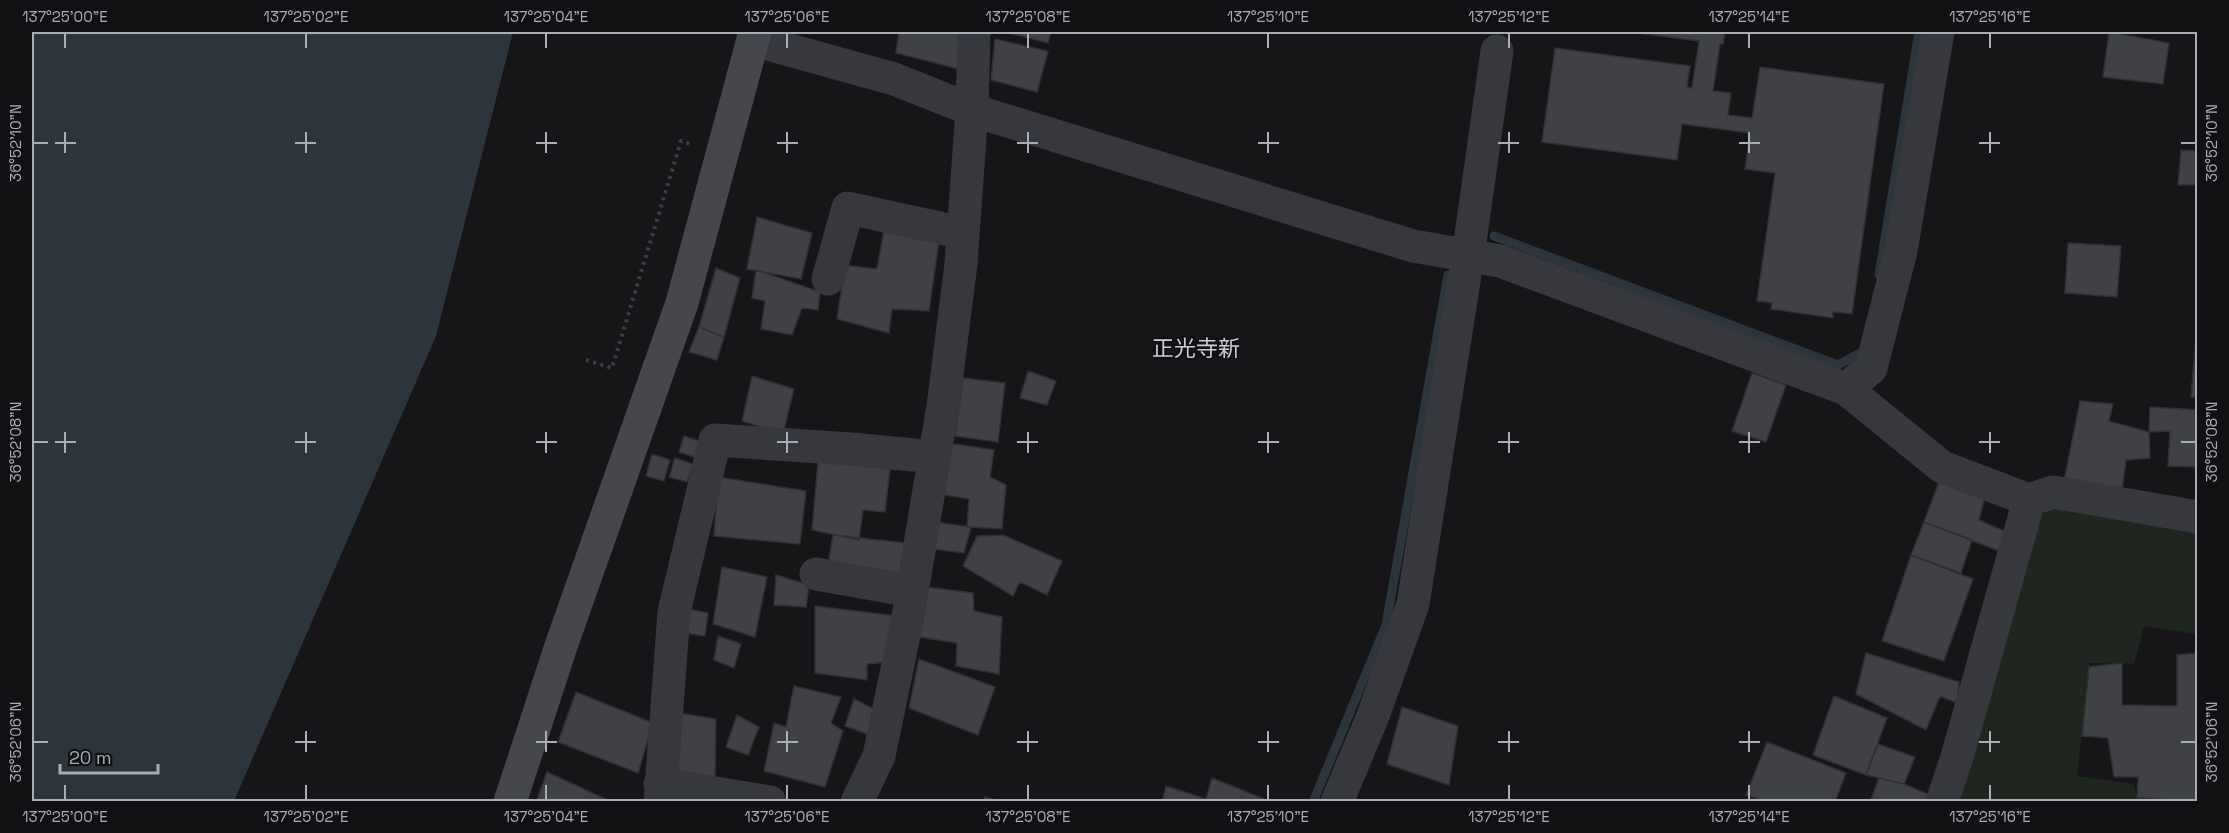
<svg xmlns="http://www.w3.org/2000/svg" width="2229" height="833" font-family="'Space Grotesk','Noto Sans JP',sans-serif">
  <rect width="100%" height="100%" fill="#161618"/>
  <path fill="#1e261f" d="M2060 504 2197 529V634L2144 626 2134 664 2090 663 2077 776 2134 784 2138 801 1949 802 2037 508Z"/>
  <path fill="#2c353c" d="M32 32H513L436 336 234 801H32Z"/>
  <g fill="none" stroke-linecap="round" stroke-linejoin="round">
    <path stroke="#2c353c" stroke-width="9" d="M1494 236 1838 365 1866 350 1867 348
      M1879 275 1919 32
      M1313 802 1386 625 1448 275"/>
  </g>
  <path fill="#404145" stroke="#303034" stroke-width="1.5" d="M899 32H962L959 69 896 53Z
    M1005 32H1051L1048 43Z
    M1630 32H1725L1723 44H1720L1713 91 1731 93 1728 115 1752 118 1760 67 1884 84 1852 314 1833 312V318L1771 309 1772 303 1757 301 1775 173 1745 169 1750 133 1682 124 1677 160 1542 142 1555 48 1690 66 1687 87 1692 88 1699 41Z
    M2109 32 2169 43 2163 84 2103 77Z
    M995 39 1048 51 1037 92 991 80Z
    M2181 150 2198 151V185H2178Z
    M757 217 812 233 801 279 747 269Z
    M884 229 939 241 929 311 892 309 889 333 837 319 845 265 877 269Z
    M2068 243 2121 246 2117 297 2065 293Z
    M716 268 740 278 724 337 699 327Z
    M756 270 820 292 818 310 802 308 792 335 761 329 765 301 752 298Z
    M2198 316V397H2191Z
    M699 327 724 337 717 360 689 352Z
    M1028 371 1056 381 1047 405 1020 398Z
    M1752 373 1786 385 1766 442 1732 431Z
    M752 376 794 389 783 434 742 421Z
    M963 378 1005 383 998 442 955 436Z
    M2080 401 2113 404 2109 421 2149 432 2150 458 2126 460 2121 498 2063 486Z
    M2150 407 2198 410V467L2168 466 2170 431 2149 432Z
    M684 436 702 442 697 458 679 452Z
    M948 443 994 450 990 477 1006 485 1002 529 967 527 969 499 938 494Z
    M652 454 670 460 664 481 646 476Z
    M675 458 693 464 687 482 669 477Z
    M818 461 890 469 885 512 863 510 859 540 812 530Z
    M718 477 806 491 800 544 714 536Z
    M1940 479 1985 497 1979 520 2004 531 1999 551 1924 522Z
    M936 522 971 527 964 553 933 549Z
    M1924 522 1972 540 1961 573 1911 555Z
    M833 535 905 543 899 577 828 565Z
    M1003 535 1062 561 1047 595 1020 582 1013 596 963 566 977 536Z
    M1911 555 1973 579 1944 661 1882 641Z
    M722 567 767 577 755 637 713 624Z
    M776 575 809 585 806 607 774 605Z
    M926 587 973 593 974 611 1002 617 999 674 956 666 957 643 919 637Z
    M815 606 896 616 887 662 867 664V680L815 673Z
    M688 609 708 613 705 636 685 633Z
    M718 636 741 644 734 668 714 660Z
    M1866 653 1959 682 1957 703 1940 696 1926 730 1856 694Z
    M2198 653V802L2137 798 2138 777H2114L2108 738 2082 736 2089 667 2122 663V705L2177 706V655Z
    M919 659 995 687 978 735 909 708Z
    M794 686 841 697 831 723 843 731 825 787 764 771 774 723 786 727Z
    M576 692 653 723 638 773 558 742Z
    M1834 696 1887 718 1866 775 1813 755Z
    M854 699 878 711 870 735 845 726Z
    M1402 707 1458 726 1449 785 1387 764Z
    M678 713 716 719 715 779 674 774Z
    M737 715 759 727 748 755 726 747Z
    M1767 742 1846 773 1835 802H1766L1746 795Z
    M1878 744 1915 757 1904 784 1866 775Z
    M547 772 612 802H536Z
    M1212 778 1272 802H1205Z
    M1879 778 1904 784 1932 796 1930 802H1870Z
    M1166 786 1206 799 1205 802H1162Z
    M985 797 1002 802H984Z"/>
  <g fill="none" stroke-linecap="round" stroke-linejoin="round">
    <path stroke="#3d3f44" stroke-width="4" stroke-dasharray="3 4.5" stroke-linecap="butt" d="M586 360 612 368 681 141 693 145"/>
    <path stroke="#37383d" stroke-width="33" d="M753 40 894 79 972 110 1413 246 1500 261 1846 389 1942 467 2029 500 2053 492 2198 517
      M828 279 848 208 963 233
      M1846 389 1871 368 1901 251 1938 32
      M816 574 912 591
      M660 784 770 802
      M660 802 674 612 715 440 851 449 935 457
      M857 802 879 756 909 611 943 406 961 264 972 110 974 32
      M1337 802 1373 716 1413 604 1468 256 1497 51
      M1942 802 1957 757 2029 500"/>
    <path stroke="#45474d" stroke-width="33" d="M510 802 561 646 682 303 755 32"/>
  </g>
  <path fill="none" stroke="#a8adb8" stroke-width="2" d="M65 33V48M306 33V48M546 33V48M787 33V48M1028 33V48M1268 33V48M1509 33V48M1749 33V48M1990 33V48M65 132V153M306 132V153M546 132V153M787 132V153M1028 132V153M1268 132V153M1509 132V153M1749 132V153M1990 132V153M33 143H48M55 143H76M295 143H316M536 143H557M777 143H798M1017 143H1038M1258 143H1279M1498 143H1519M1739 143H1760M1979 143H2000M2181 143H2196M65 432V453M306 432V453M546 432V453M787 432V453M1028 432V453M1268 432V453M1509 432V453M1749 432V453M1990 432V453M33 442H48M55 442H76M295 442H316M536 442H557M777 442H798M1017 442H1038M1258 442H1279M1498 442H1519M1739 442H1760M1979 442H2000M2181 442H2196M306 731V752M546 731V752M787 731V752M1028 731V752M1268 731V752M1509 731V752M1749 731V752M1990 731V752M33 742H48M295 742H316M536 742H557M777 742H798M1017 742H1038M1258 742H1279M1498 742H1519M1739 742H1760M1979 742H2000M2181 742H2196M65 785V800M306 785V800M546 785V800M787 785V800M1028 785V800M1268 785V800M1509 785V800M1749 785V800M1990 785V800"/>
  <g text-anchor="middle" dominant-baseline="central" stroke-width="4.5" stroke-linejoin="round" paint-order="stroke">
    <g font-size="22" fill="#c9ccd4" stroke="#111113">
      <text x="1196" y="348">正光寺新</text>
    </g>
  </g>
  <rect width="2229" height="833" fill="none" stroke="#111113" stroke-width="66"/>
  <path d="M60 764v9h98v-9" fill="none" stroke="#a8adb8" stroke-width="3"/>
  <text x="69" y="764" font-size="18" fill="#a8adb8" stroke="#111113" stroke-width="4.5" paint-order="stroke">20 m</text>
  <rect x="33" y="33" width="2163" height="767" fill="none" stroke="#a8adb8" stroke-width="2"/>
  <g font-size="15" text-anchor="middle" fill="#a8adb8">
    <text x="65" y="22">137°25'00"E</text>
    <text x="306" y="22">137°25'02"E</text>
    <text x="546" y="22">137°25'04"E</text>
    <text x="787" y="22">137°25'06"E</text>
    <text x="1028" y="22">137°25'08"E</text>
    <text x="1268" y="22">137°25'10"E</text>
    <text x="1509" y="22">137°25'12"E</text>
    <text x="1749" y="22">137°25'14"E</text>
    <text x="1990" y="22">137°25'16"E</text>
    <text transform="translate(16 143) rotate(-90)" y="5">36°52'10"N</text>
    <text transform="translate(2212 143) rotate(-90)" y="5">36°52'10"N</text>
    <text transform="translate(16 442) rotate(-90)" y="5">36°52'08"N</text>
    <text transform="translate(2212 442) rotate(-90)" y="5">36°52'08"N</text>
    <text transform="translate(16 742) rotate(-90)" y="5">36°52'06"N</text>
    <text transform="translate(2212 742) rotate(-90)" y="5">36°52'06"N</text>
    <text x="65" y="822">137°25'00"E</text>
    <text x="306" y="822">137°25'02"E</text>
    <text x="546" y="822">137°25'04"E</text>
    <text x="787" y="822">137°25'06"E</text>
    <text x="1028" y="822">137°25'08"E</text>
    <text x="1268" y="822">137°25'10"E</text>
    <text x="1509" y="822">137°25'12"E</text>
    <text x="1749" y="822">137°25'14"E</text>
    <text x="1990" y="822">137°25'16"E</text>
  </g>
</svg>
